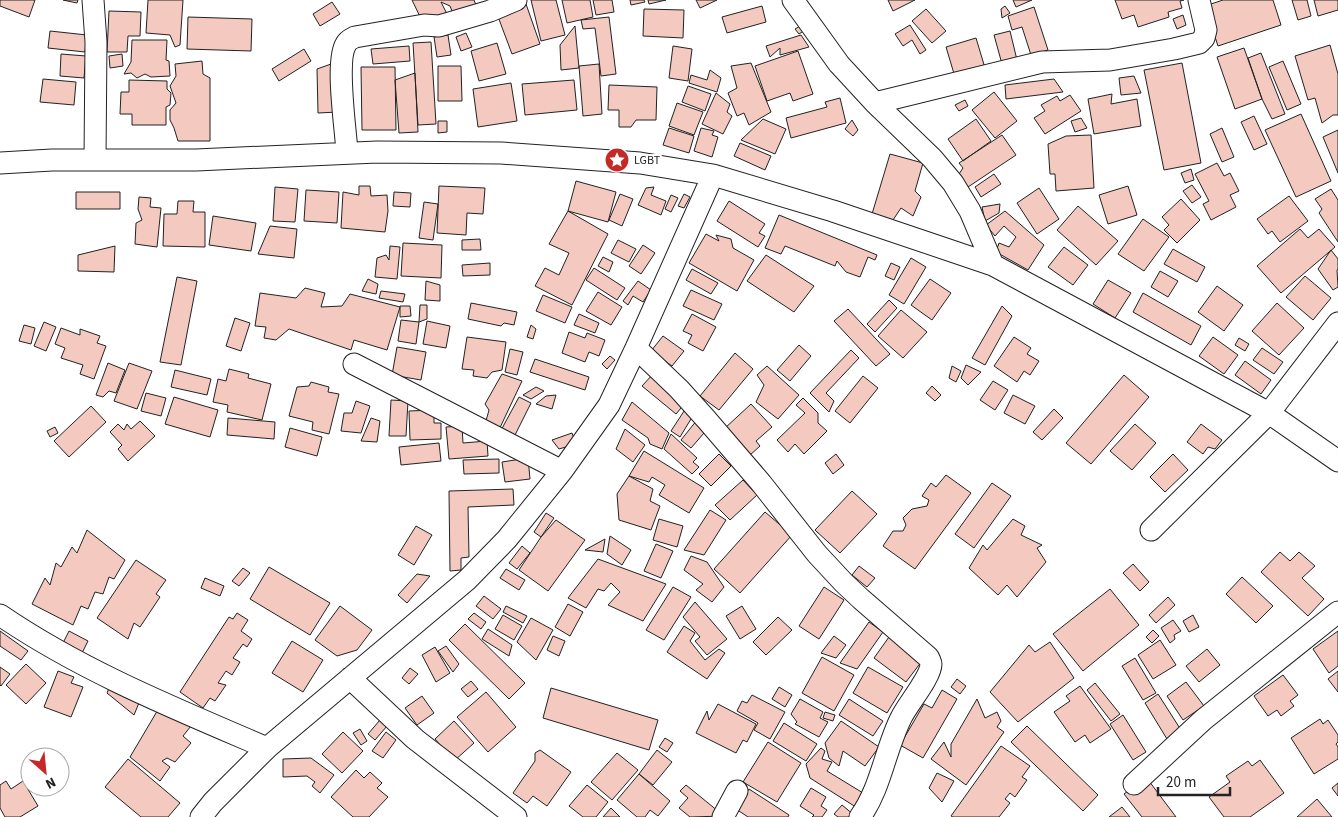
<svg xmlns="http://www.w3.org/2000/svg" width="1338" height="817" font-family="'Source Sans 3',sans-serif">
  <rect width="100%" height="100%" fill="#fff"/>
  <path fill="#f3c9c0" stroke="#222" d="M0 0H35L29 17 0 6Z
    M63 0H78L77 3Z
    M148 0H183L180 45 175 47 170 35 146 33Z
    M412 0H474L476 5 454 16 450 6 441 2 447 14 424 25Z
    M531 0H556L565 35 541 41Z
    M562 0H590L593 17 567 23Z
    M593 0H612L614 12 596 15Z
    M630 0H644L645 2 631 5Z
    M648 0H666L649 4Z
    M696 0H717L700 8Z
    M888 0H915L893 11Z
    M1013 0H1032L1016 7Z
    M1115 0H1184L1180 1 1182 8 1168 12 1169 17 1138 27 1134 15 1122 19Z
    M1223 0H1273L1281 25 1218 46 1205 6Z
    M1292 0H1307L1311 16 1298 20Z
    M1314 0H1338V10L1318 16Z
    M332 2 340 14 320 26 313 14Z
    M526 4 540 44 512 54 497 14Z
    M762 6 766 22 727 33 722 17Z
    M1005 6 1010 13 1002 18 1001 9Z
    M1034 7 1048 50 1031 55 1022 27 1012 30 1008 16Z
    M644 9 684 10 683 38 643 36Z
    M926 9 946 31 932 43 912 21Z
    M109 11 141 12 140 36H128L127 52H107Z
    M1183 15 1186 25 1177 29 1173 19Z
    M188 17 252 19 251 51 187 49Z
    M609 17 616 74 601 76 595 28 583 29 581 20Z
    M802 25 805 30 799 34 795 29Z
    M910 25 926 50 920 54 912 40 903 46 895 34Z
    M575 26 579 68 561 70 560 45Z
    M50 31 87 35 85 52 48 48Z
    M1010 31 1017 60 1002 64 994 35Z
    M466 33 472 47 461 51 456 37Z
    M448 35 451 55 437 57 434 37Z
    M801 35 809 47 780 55V48L770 57 766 46Z
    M976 38 985 68 955 77 946 47Z
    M132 40H167L166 60 169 61 170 76 151 77 145 74 137 78 131 73 124 74 131 62Z
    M431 42 436 124 418 125 413 43Z
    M497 43 506 74 479 81 471 51Z
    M1330 45 1338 74V115H1333L1322 123 1315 98 1308 100 1295 56Z
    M409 46 410 61 373 64 371 49Z
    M673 46 692 49 688 81 669 78Z
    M1244 48 1262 99 1235 109 1217 57Z
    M304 49 311 61 279 81 272 69Z
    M798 51 813 94 793 101 790 93 767 101 755 66Z
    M1261 53 1285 114 1272 119 1262 99 1248 58Z
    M61 54 86 56 84 78 60 76Z
    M122 54 123 66 110 68 109 56Z
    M202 61 203 74 210 78V141H178L174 128 170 120V110L176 103 170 86 176 76 175 64Z
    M1283 61 1301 104 1287 110 1269 67Z
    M751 63 771 112 749 125 744 113 737 116 728 93 737 88 731 66Z
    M1182 63 1201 163 1164 170 1144 70Z
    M331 64 338 112 318 113 317 69Z
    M599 64 602 114 583 116 579 66Z
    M438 66H461L462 101H438Z
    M361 67H395L396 130H362Z
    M710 70 721 78 717 92 689 83 691 75 707 80Z
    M415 73 418 132 399 133 395 80Z
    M1134 76 1141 93 1121 95 1119 78Z
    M43 79 76 82 74 105 40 102Z
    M1054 79 1063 92 1006 99 1005 85Z
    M129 80 167 81V89L171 93 170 105 166 107V125H132V114H120L121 92H129Z
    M574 80 577 110 525 115 522 84Z
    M511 83 517 121 478 127 473 89Z
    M609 85 657 87 656 120H636L631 127H619V110H608Z
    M688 86 711 94 705 111 682 102Z
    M994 92 1017 121 995 138 972 110Z
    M716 93 730 104 727 112 732 116 723 134 702 124Z
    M1112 94 1111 104 1137 99 1141 126 1094 134 1088 99Z
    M1070 95 1081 111 1045 134 1034 118 1045 111 1041 105 1057 96 1060 101Z
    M840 98 846 123 791 138 786 118 827 107 825 102Z
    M965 100 968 106 959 111 955 105Z
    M677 103 703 112 694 135 669 126Z
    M1301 114 1331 181 1296 197 1265 130Z
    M1254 116 1267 144 1254 150 1241 122Z
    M1081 118 1087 128 1075 132 1071 121Z
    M763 119 786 129 775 154 741 140Z
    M976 119 991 141 963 161 948 139Z
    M852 120 858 130 853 136 845 129Z
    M438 121H447V132L438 133Z
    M669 128 694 136 689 153 663 145Z
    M701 128 714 131 712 135 718 137 712 157 694 151Z
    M1222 128 1234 157 1222 162 1210 134Z
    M1338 130V173L1323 137Z
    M1002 135 1016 155 968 187 959 174 963 168 959 163Z
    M1091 135 1094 188 1056 191 1055 174H1050L1048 144 1066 136Z
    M740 143 771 156 765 170 734 156Z
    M890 154 923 163 915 191 921 197 913 216 901 208 893 220 872 214Z
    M1217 163 1224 176 1230 173 1239 191 1230 195 1236 207 1211 220 1203 204 1209 201 1195 174Z
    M1191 169 1194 180 1185 183 1181 173Z
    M994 174 1001 184 981 197 975 187Z
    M576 181 616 192 608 222 568 211Z
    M1192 185 1201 197 1192 203 1183 191Z
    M359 186H370L371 196 387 195 388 211 385 232 341 228 343 192 359 195Z
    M439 186 485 188 483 214 467 213 466 235 437 233Z
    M1128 186 1137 215 1108 224 1099 195Z
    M275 187 298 189 295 222 273 221Z
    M654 187 651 195 666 201 661 215 638 205 646 188Z
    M1039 188 1059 219 1037 234 1017 203Z
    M1331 189 1338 200V242L1319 213 1322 209 1315 199Z
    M306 190 339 192 337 223 304 221Z
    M76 192H120V209H76Z
    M394 192 411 193 410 207 393 206Z
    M620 194 633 199 622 226 609 220Z
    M684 194 690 197 684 208 678 206Z
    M671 195 678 198 671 212 665 209Z
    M1289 196 1308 221 1280 242 1272 231 1268 234 1257 219Z
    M139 197 151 198 150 207 161 208 157 247 135 244 136 223 142 220 138 209Z
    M1181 199 1200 220 1177 243 1164 230 1169 225 1162 217Z
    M178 201H194L193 212H205V247L163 246 164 214H177Z
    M729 201 765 224 759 233 765 236 758 247 717 221Z
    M424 202 438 204 433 240 419 238Z
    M1000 204 999 213 985 221 982 207Z
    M1078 206 1118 241 1096 265 1057 230Z
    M568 211 608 234 572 305 535 286 545 268 559 275 569 253 549 244Z
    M1005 211 1044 245 1028 270 996 252 999 243 1009 247 1016 237 1004 226 995 236 986 225Z
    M779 215 877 255 875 260 868 257 860 277 846 272 837 261 835 266 785 246 781 254 765 248Z
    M213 216 256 223 251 251 209 245Z
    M1143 219 1169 237 1144 271 1118 254Z
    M270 226 297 229 294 258 258 254Z
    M1300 229 1308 238 1319 229 1335 247 1281 293 1257 266Z
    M706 234 719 241 716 235 731 239 733 248 754 260 737 291 689 263Z
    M480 239 481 250H462V240Z
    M618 240 636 249 629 262 611 253Z
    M403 243 442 245 441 278 401 276Z
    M643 245 655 253 641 274 629 266Z
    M115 246 114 272 78 271V255Z
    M390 246 400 247 397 279 375 277 377 258 386 255 389 260Z
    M1064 247 1088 265 1073 285 1048 267Z
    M1173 249 1205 267 1197 282 1164 264Z
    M1331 250 1338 259V269L1337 270 1338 287 1333 290 1318 269Z
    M766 255 814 286 794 312 747 281Z
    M603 257 613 262 609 272 598 266Z
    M911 258 926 267 904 304 889 295Z
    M490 263V275L463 276 462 265Z
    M891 263 900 267 894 280 885 276Z
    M594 268 625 288 617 300 586 280Z
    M692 269 718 283 711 294 686 280Z
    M1160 271 1178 281 1168 297 1151 287Z
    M1305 276 1331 298 1313 320 1286 297Z
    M177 277 197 281 181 365 160 362Z
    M368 279 378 284 376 294 362 291Z
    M930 279 951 293 932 320 911 305Z
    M1108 280 1131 293 1115 318 1093 304Z
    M426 281 440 285V301L425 300Z
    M638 281 651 290 643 302 633 296 628 305 623 301Z
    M1217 286 1243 305 1224 331 1198 312Z
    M305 288 325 293 321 307 342 306 350 294 400 307 387 350 354 340 351 350 289 329 276 340 264 338 266 327 255 326 260 293 296 298Z
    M691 290 722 304 714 320 683 306Z
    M381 291 405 294 403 302 379 298Z
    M598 292 622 307 611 325 586 311Z
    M1143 293 1201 326 1191 345 1133 312Z
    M543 295 572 307 565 323 536 311Z
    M889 300 897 308 875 332 867 324Z
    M471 303 517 312 514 325 504 323 501 326 468 319Z
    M1277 303 1304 328 1279 355 1252 331Z
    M420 305H427V319L419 322Z
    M400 306H410L411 316 400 317Z
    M1002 306 1012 316 985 365 972 358Z
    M848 309 890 354 876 366 834 321Z
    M901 310 927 332 903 358 878 336Z
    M579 314 599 323 595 333 574 325Z
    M692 314 716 327 703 351 688 343 692 335 683 331Z
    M235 318 250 323 241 351 226 346Z
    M401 320 419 322 416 344 398 341Z
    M427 321 450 326 446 348 423 344Z
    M44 322 56 327 46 351 34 346Z
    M24 325 35 328 31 344 19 341Z
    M531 325 536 329 533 339 527 337Z
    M61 328 80 335V329L100 336 97 343 106 346 94 379 80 374 83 365 61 358 65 348 55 344Z
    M569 332 585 338 587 333 605 340 599 356 589 352 585 362 562 353Z
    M663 336 684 351 672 366 651 351Z
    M467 337 506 342 502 370 492 372 487 378 473 376 474 370 462 369Z
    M1014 337 1031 348 1027 354 1039 361 1030 375 1024 371 1017 382 994 366Z
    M1213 337 1238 355 1224 374 1199 356Z
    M1239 338 1249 344 1245 351 1235 345Z
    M799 345 811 356 790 381 777 370Z
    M397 347 426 352 421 380 392 375Z
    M1262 348 1283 362 1274 374 1253 360Z
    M510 349 523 352 517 375 505 372Z
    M851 350 859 358 826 393 834 401 829 412 810 393Z
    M735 353 753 369 719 410 700 396Z
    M610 356 615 360 607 369 602 364Z
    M535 359 589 377 585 390 530 372Z
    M1245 361 1271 380 1261 394 1235 375Z
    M108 363 125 370 116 393 109 391 103 397 96 395Z
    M129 363 152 371 137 409 114 401Z
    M966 365 981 372 968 385 961 378Z
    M767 366 799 395 778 419 756 402 764 385 757 375Z
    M952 366 961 371 956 382 949 378Z
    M229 369 249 374 248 378 271 384 262 420 227 412 228 405 213 402 218 379 226 381Z
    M175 370 211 379 207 395 171 387Z
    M502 374 522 381 497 434 484 428 489 410 485 404Z
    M653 374 686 402 676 414 642 386Z
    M1124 375 1149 397 1091 464 1066 443Z
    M863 376 878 388 850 423 835 411Z
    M993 381 1008 390 995 410 980 400Z
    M311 382 329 387 328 392 339 394 329 434 312 430 313 422 289 416 297 387 309 386Z
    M932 386 941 395 935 401 926 393Z
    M536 387 544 391 531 399 523 395Z
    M146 393 166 398 161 416 141 411Z
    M556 395 552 409 536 404 546 396Z
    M1013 395 1035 406 1025 424 1004 413Z
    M174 397 218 410 210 437 165 424Z
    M519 397 531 403 512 441 499 434Z
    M803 398 818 413V423L827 431 804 454 795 444 788 452 777 440 805 413 796 405Z
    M391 400 408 401 406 436H389Z
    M356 401 370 406 361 433 341 431 344 413H352Z
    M632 402 669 433 662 449 650 444 648 438 622 420Z
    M751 404 772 427 756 441 760 446 749 456 724 429Z
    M688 405 694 414 680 437 671 431Z
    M91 406 106 422 69 457 54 441Z
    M1054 409 1063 418 1042 440 1033 432Z
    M434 410V423H441V439L410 440 409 411Z
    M228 418 275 422 274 439 227 435Z
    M371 418 380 421 377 442 361 441Z
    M697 420 704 433 691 448 681 440Z
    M140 421 155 436 128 461 118 449 122 445 110 432 118 424 124 430 127 424 131 429Z
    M1135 424 1156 443 1132 470 1110 451Z
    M1201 424 1222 440 1215 449 1208 447 1203 454 1187 442Z
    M462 426 463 443 487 441 488 456 449 459 446 427Z
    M55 427 58 433 50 437 47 431Z
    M290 428 322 437 317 456 285 447Z
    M625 429 645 445 633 462 616 449Z
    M572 433 576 444 559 449 552 440Z
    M671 434 697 458 693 462 699 467 692 474 664 449Z
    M439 443 441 461 401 465 399 447Z
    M644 451 704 488 689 513 659 495 665 485 652 477 649 482 629 476Z
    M719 454 731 466 711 486 699 474Z
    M836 454 844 465 833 474 825 463Z
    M1173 454 1188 470 1165 492 1150 477Z
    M528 458 530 479 505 482 502 462Z
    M499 459V473L464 474 463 460Z
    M946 475 971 493 915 569 883 546 893 531H903L906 525 903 518 912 509 927 506 929 500 922 496 931 483 936 487Z
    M629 476 653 489 650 501 660 506 651 530 619 520 617 494Z
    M743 480 757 495 730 520 715 505Z
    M992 483 1011 496 974 548 955 534Z
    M513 489 514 505 468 507 469 557 461 558V570L450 571 449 491Z
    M852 491 877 514 840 553 815 530Z
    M710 510 726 520 704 555 684 550Z
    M765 512 792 535 740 593 714 569Z
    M546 513 554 518 541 537 534 532Z
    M659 519 683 526 677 547 653 540Z
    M1013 519 1025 526 1021 535 1042 545 1037 548 1046 562 1017 597 1007 585 998 595 969 568 983 545 987 550Z
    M556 520 585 540 548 591 519 570 541 537Z
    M416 526 432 535 414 565 398 555Z
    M87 530 125 560 114 579 109 577 103 594 95 592 88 609 81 606 73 625 32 604 45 578 50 585 56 563 61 567 72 547 77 553Z
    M610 536 631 550 622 565 607 554Z
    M605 539 603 552 585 550Z
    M656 544 673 551 661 578 644 571Z
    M522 546 530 553 517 569 509 563Z
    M1280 552 1290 561 1299 552 1315 566 1302 578 1324 599 1308 616 1261 572Z
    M691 556 707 562 724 587 712 602 696 590 703 584 684 570Z
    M598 559 666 584 643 621 608 605 620 592 611 583 604 591 598 589 586 608 568 598Z
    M136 560 166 580 156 594 160 597 140 627 134 623 128 639 97 618Z
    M1133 564 1149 582 1140 591 1123 573Z
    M859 566 875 578 867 587 852 575Z
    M269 567 330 603 310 635 250 599Z
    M243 568 250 573 239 586 232 581Z
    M506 569 525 580 519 590 500 578Z
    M417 574 430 576 407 603 398 595Z
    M1242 577 1273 606 1256 623 1226 594Z
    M205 578 224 586 220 596 201 588Z
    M673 587 691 597 664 640 646 630Z
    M824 587 844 600 819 639 799 626Z
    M1110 589 1139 625 1083 671 1053 634Z
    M484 596 501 609 493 619 476 606Z
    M1168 597 1175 605 1156 623 1149 615Z
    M695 602 727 639 707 655 695 641 700 637 683 617Z
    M568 604 583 612 570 636 555 627Z
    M340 606 372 630 357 650 337 656 315 640Z
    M506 606 527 616 523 623 503 612Z
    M742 606 756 629 740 639 726 616Z
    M237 613 248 620 241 631 252 639 247 647 243 644 233 658 240 662 232 675 226 671 218 683 226 685 215 701 210 698 203 708 180 692 229 617 233 619Z
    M474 613 486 622 481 629 468 619Z
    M503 615 522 626 514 640 495 629Z
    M1193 615 1199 627 1189 632 1183 621Z
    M778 617 792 630 766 655 753 642Z
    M531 618 553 630 536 660 517 642Z
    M1173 620 1181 631 1174 635 1175 639 1170 643 1161 628Z
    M869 622 883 632 857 669 840 663Z
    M465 624 525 683 509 699 449 640Z
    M684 626 695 633 690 641 705 660 719 649 725 653 707 679 667 652Z
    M488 629 512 645 509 656 482 639Z
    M1153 630 1159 636 1152 643 1146 637Z
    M0 631 28 651 21 660 0 646Z
    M69 631 88 641 82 653 63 643Z
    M1338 631V666L1329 673 1313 649Z
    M553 636 565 641 559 656 547 650Z
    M834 636 846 645 836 658 821 653Z
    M889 637 922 661 906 682 874 658Z
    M1160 640 1176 665 1153 679 1138 655Z
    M292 641 323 660 303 692 272 673Z
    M1050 642 1074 678 1018 722 990 692 1029 645 1035 652Z
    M446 646 459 664 453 672 438 651Z
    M435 647 450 673 436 682 422 655Z
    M1207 649 1220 665 1199 682 1186 666Z
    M822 657 854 675 834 711 802 693Z
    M1135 658 1156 693 1143 700 1122 666Z
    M26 664 46 683 26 704 6 685Z
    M0 667 10 674 1 686 0 685Z
    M868 667 903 687 887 713 853 693Z
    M410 668 418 674 409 684 402 678Z
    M58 671 74 677 71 683 83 687 71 717 44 707Z
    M1338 671V692L1328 679Z
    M1283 675 1298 695 1290 701 1294 706 1281 716 1277 710 1268 716 1254 696Z
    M957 679 966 686 960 694 951 687Z
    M471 681 478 689 468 697 461 689Z
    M1186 682 1204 706 1183 720 1167 696Z
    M1095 683 1120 714 1111 721 1087 690Z
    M110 686 141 698 134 715 107 693Z
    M1080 686 1111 729 1090 743 1085 735 1075 742 1054 712 1070 701 1066 696Z
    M779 687 792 695 785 707 772 699Z
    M551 688 658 720 649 750 543 718Z
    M942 690 957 699 923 758 900 745 924 704 932 708Z
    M486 692 516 727 488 752 457 717Z
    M1158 694 1181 730 1167 739 1145 703Z
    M752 695 785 712 770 739 754 730 758 723 737 711 742 701 747 703Z
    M422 696 434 713 417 725 405 708Z
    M800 699 823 712 820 718 828 722 819 737 795 724 797 722 791 714Z
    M849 699 883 721 873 736 839 715Z
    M977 699 985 718 997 712 1001 721 997 727 1004 732 966 785 931 759 944 742 951 757V744Z
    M718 704 756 724 747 742 743 740 736 753 696 733 707 711 709 720Z
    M159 708 191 726 183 736 191 743 175 762 167 758 162 761 170 767 160 781 130 757Z
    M825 712 835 715 833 721 823 718Z
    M1123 715 1146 752 1133 760 1110 724Z
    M1320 719 1323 724 1328 720 1338 735V742L1336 744 1338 747V759L1314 774 1291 738Z
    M380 720 387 726 375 740 368 734Z
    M454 721 474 743 454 761 435 739Z
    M841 721 879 747 865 766 843 751 839 766 829 758 825 743Z
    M784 723 817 744 806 761 773 741Z
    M1027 726 1098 795 1083 811 1011 742Z
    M360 729 367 741 361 745 353 733Z
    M343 732 363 751 342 773 322 754Z
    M386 732 396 740 383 758 372 751Z
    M665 738 673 743 667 752 659 747Z
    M768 742 801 763 777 802 743 782Z
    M1001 746 1030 766 1022 777 1027 780 1015 797 1010 793 1005 799 1010 803 999 817H953L951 816Z
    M821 748 825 751 822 759 832 762 827 771 868 796 859 809 810 778 806 764Z
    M540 750 571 772 547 806 533 796 527 803 513 793 535 761V753Z
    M657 750 672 762 653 785 639 774Z
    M617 753 638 770 612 800 591 782Z
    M311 758 334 775 320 793 312 786 315 782 307 776 283 777V759Z
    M128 759 180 803 168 817H141L105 787Z
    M1260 760 1284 793 1250 817H1224L1209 797 1230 782 1226 776 1248 761 1252 766Z
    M356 770 364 778 370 772 382 783 377 788 388 797 369 817H353L331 797Z
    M937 773 954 781 942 802 929 788Z
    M639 774 670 801 658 816 650 810 645 817H637L617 800Z
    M1146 777 1176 817H1142L1124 794Z
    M6 781 11 789 23 781 38 806 20 817H5L0 808V785Z
    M1338 783V796L1332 788Z
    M587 785 608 802 596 817H583L569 806Z
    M686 785 724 816 690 817 679 808 688 798 680 791Z
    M811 788 826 797 821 806 827 810 822 817H812L814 815 800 806Z
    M749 789 789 815 788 817H748L736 809Z
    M1317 799 1332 817H1297Z
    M842 805 854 815 852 817H838L834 814Z
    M1122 807 1130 817H1109Z
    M611 808 620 817H603Z"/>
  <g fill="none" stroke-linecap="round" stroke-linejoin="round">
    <defs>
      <path id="minor" d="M93 0 96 42 95 160
        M793 0 839 64 875 103 932 158 953 183 970 211 993 265
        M875 103 1042 62 1110 60 1174 49 1199 43 1204 38 1206 30 1199 0
        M347 153C346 130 335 61 346 44 348 40 351 39 355 37L424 25 439 26 490 11 516 0
        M0 163 52 160H196L377 152 501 153 640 163 713 175 833 211 993 265 1269 413 1338 461
        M636 348 679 389 706 419 761 483 817 554 844 583 861 599 928 657C929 658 931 663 931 664 931 677 907 705 901 718 885 750 881 788 860 817
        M354 364 562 471
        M1151 530 1269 413 1338 323
        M0 615C82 671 176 709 267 748
        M350 678 415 739 516 817
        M1134 784 1203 720 1338 612
        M201 817 213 802 267 748 467 580 507 539 562 471 609 405 636 348 713 175
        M723 817 737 791"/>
    </defs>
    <use href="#minor" stroke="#222" stroke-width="23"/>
    <use href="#minor" stroke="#fff" stroke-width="21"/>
  </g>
  <defs>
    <symbol id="sight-disc" viewBox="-11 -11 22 22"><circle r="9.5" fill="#c62828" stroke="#fff"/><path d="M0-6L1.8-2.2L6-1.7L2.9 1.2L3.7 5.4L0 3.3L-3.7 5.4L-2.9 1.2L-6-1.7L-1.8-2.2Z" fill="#fff"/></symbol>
  </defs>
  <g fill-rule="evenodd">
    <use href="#sight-disc" x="603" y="146" width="28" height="28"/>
  </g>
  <g text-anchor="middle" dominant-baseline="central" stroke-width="4" stroke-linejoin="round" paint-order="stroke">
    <g font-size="12" fill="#222" stroke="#fff" text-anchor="start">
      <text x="634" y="160">LGBT</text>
    </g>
  </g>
  <g transform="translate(45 772) rotate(153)"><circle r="24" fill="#ffffff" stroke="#a7a7a7"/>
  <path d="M0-4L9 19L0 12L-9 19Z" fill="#c62828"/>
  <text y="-8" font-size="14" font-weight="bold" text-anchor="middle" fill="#222222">N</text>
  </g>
  <path d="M1158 787v8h72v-8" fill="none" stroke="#222222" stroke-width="2.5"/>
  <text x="1166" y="787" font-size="15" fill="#222222" stroke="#ffffff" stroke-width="4" paint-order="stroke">20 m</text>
</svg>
